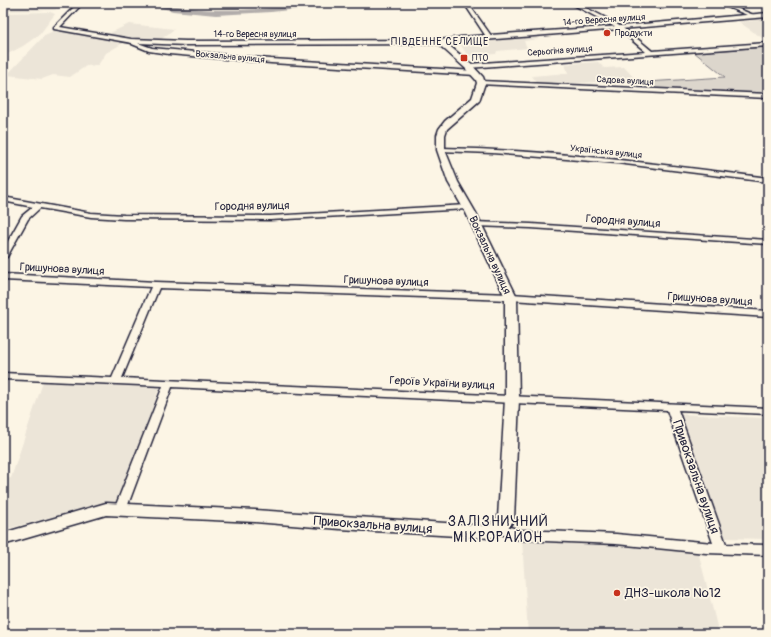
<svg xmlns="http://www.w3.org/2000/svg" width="771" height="637" font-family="Pangolin,sans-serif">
  <rect width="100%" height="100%" fill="#fcf5e5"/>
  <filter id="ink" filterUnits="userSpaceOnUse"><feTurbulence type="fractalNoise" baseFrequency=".025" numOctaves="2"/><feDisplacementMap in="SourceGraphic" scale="8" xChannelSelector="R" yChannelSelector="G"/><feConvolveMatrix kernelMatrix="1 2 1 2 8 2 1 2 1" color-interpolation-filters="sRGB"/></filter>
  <g filter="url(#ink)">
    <path fill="#ece5d8" d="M3 3H57L69 5 54 10 3 11Z
      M50 12 55 14 40 34 23 46 4 56 9 58 3 61V13Z
      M768 19V42L739 22Z
      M129 24 174 29 159 41 108 34Z
      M53 31 84 34 125 42 106 53 98 65 86 66 70 77 53 75 42 79 7 75 45 35Z
      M536 36 538 39 524 41 527 48 497 51 496 54 468 56 458 41Z
      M598 62 604 68 624 67 637 81 610 83 608 81 583 83 580 84 537 83 532 76 568 73 565 64Z
      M44 379 160 385 121 502 102 503 3 530V479L11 478Z
      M677 414 763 418 768 427V539L723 538Z
      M522 539 698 551 719 634H528Z"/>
    <path fill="#dcd6cc" stroke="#7f7c84" d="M768 47V94L640 90 631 83 725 77 694 52Z"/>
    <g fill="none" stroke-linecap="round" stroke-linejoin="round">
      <path fill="#b2adab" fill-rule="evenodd" d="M143 3C168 3 193 10 219 10 236 10 254 10 271 8 290 6 308 3 326 3L307 8 271 12 216 15 173 11Z"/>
      <defs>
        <path id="street" d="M78 3H83L60 27 131 39 186 41 440 40 443 42 440 44 186 45 138 43 152 48 271 59 476 71 479 73 476 75 271 63 169 54 149 51 132 44V43L54 29V27Z
          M464 3H468L492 37 491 38H487Z
          M570 3C577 3 583 6 590 10 616 22 631 33 652 51L767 43 768 46 468 68 465 66 468 64 646 52 619 29Z
          M649 3H656L665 7 663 8Z
          M718 3H724L756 16 752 17Z
          M481 81 768 94V98L479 84 478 83Z
          M441 148C551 150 659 164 768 178V182L617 163 492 153 439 151V149Z
          M3 197 91 213 124 215 270 216 467 205 471 207 467 209 270 220 124 219 91 217 40 208 28 219 7 257 3 259V250L22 216 33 207 3 201Z
          M473 222 531 224 768 240V244L531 228 476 226 472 224Z
          M3 274 156 282 511 294 768 311V317L511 300 159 288 122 378 768 408V414L678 410 726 544 768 545V555L706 553 616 544 521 540 494 532 492 529 494 526 498 524 521 530 616 534 713 543 667 410 172 387 126 510 124 513 120 514 116 513 114 510 163 386 3 379V373L112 378 151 287 3 280Z"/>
        <path id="secondary" d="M768 13V17L446 43 471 64 483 77 485 83 479 101 447 129 445 135V150L458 182 476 213 517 297 519 399 514 520 504 533 490 538 340 529 255 522 106 515 3 545V533L106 503 255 510 489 526 498 518 505 399V297L466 213 448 182 437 150V135L439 129 445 121 472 98 477 83 476 80 465 68 436 42 440 40 461 37 621 26Z"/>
      </defs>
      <use href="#street" stroke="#22223b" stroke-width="3"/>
      <use href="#secondary" stroke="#22223b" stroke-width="3"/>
      <use href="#street" fill="#fcf5e5" fill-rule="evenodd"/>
      <use href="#secondary" fill="#fcf5e5" fill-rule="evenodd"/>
    </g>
  </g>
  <g fill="#c8321e" stroke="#fcf5e5" stroke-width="1.5">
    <circle cx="607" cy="33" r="4"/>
    <rect x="460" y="54" width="8" height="8" rx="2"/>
    <circle cx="617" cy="593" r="4"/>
  </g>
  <g text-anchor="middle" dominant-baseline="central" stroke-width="3.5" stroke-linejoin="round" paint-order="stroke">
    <g font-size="9" fill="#22223b" stroke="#fcf5e5">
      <text transform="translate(604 20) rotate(-4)">14-го Вересня вулиця</text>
      <text x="255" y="34">14-го Вересня вулиця</text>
      <text transform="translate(560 51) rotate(-4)">Серьогіна вулиця</text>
      <text transform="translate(230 57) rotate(5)">Вокзальна вулиця</text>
      <text transform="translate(625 81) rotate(3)">Садова вулиця</text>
      <text transform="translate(606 152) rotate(6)">Українська вулиця</text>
    </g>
    <g font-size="9" fill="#22223b" stroke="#fcf5e5" text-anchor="start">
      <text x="615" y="33">Продукти</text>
      <text x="472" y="58">ПТО</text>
    </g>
    <g font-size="10" letter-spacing="1" fill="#22223b" stroke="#fcf5e5">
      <text x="440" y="42">ПІВДЕННЕ СЕЛИЩЕ</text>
    </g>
    <g font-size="11" fill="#22223b" stroke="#fcf5e5">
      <text transform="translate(252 206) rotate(-1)">Городня вулиця</text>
      <text transform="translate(623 221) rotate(4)">Городня вулиця</text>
      <text transform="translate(490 255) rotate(65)">Вокзальна вулиця</text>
      <text transform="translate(62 269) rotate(3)">Гришунова вулиця</text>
      <text transform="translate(386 281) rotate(2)">Гришунова вулиця</text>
      <text transform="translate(710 299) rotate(4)">Гришунова вулиця</text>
      <text transform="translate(442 383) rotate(3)">Героїв України вулиця</text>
    </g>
    <g font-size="13" fill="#22223b" stroke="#fcf5e5">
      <text transform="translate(696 477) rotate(71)">Привокзальна вулиця</text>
      <text transform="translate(373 525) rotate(4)">Привокзальна вулиця</text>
    </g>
    <g font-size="13" fill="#22223b" stroke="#fcf5e5" text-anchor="start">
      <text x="625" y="593">ДНЗ-школа №12</text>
    </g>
    <g font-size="14" letter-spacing="1" fill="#22223b" stroke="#fcf5e5">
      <text x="498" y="521">ЗАЛІЗНИЧНИЙ<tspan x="498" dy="16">МІКРОРАЙОН</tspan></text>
    </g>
  </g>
  <rect width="771" height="637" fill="none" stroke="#fcf5e5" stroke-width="16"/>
  <rect x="8" y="8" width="755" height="621" fill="none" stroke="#22223b" stroke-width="1.5" filter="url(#ink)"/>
</svg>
